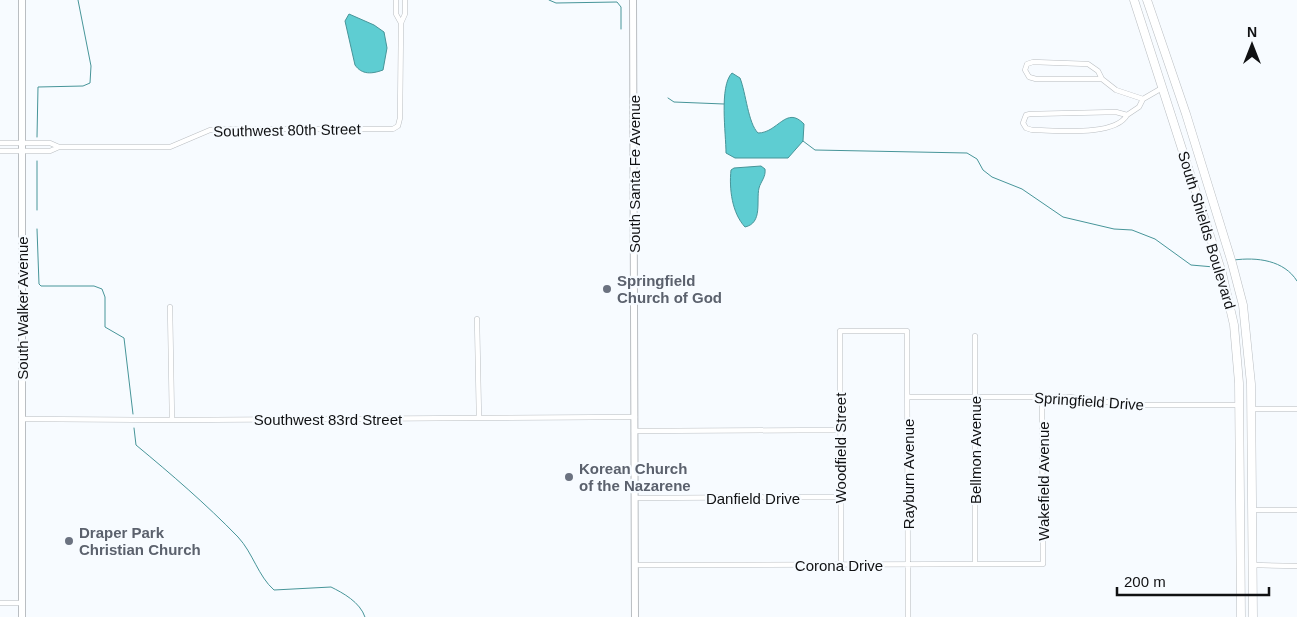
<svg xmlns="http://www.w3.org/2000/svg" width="1297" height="617" font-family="Arial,sans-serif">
  <rect width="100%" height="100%" fill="#f7fbff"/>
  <path fill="#5ecdd2" stroke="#479599" d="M349 14 374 25 384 32 387 48 383 70C372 74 362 75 355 65L345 21Z
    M732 73 740 78C746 93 748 123 758 133 778 133 786 105 804 124L803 141 788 158H735L726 153C726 134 719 86 732 73Z
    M761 166 765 169C766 177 761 181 759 188 756 201 763 223 745 227 732 213 729 189 731 170L734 168Z"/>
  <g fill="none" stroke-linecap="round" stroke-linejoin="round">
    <path stroke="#479599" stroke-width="1" d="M549 0 556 3 617 2 621 7V29
      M668 98 674 102 724 104
      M37 137 38 87 83 86 90 83 91 66 78 0
      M803 141 815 150 967 153 977 159 983 170 992 177 1022 189 1063 217 1114 229 1132 230 1155 239 1191 265 1214 267 1217 265
      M37 210V161
      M37 229 39 284 41 286H94L102 289 105 297V327L124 338 133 414
      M1234 260C1257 257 1284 260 1297 281
      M134 428 136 445C171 474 206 504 238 537 253 553 258 576 274 590L331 587C343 593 360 602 365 617"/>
    <defs>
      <path id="minor" d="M396 0V14L401 23
        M1102 79H1036L1029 77 1025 70 1027 64 1033 62 1088 64 1098 71 1102 79 1116 90 1143 99
        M1116 112 1127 115C1115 137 1055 130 1032 130L1026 128 1023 123 1026 115 1030 114Z
        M1127 115 1139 107 1143 99 1162 88
        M0 143H50L59 147
        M0 151H50L59 147H170L210 130 221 129H393L398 126 400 118 401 23 405 14V0
        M170 307 172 420
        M477 319 479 418
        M975 336V564
        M908 397H1070L1128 405H1240
        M1251 409H1297
        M22 419 172 420 635 417
        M634 431 840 430
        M635 498 840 497
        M1252 510H1297
        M635 565 1043 564 1042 397
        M841 565 840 331H907L908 617
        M1253 565 1297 566
        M0 603H22"/>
      <path id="secondary" d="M633 0 635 617
        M22 617V0"/>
      <path id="primary" d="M1134 0 1222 273 1234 325 1239 383 1241 617
        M1147 0 1186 114 1232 263 1243 305 1251 384 1253 617"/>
    </defs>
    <use href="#minor" stroke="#babec2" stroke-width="5.5"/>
    <use href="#secondary" stroke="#babec2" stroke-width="8"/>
    <use href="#primary" stroke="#babec2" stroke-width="9"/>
    <use href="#minor" stroke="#fff" stroke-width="4.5"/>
    <use href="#secondary" stroke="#fff" stroke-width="6"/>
    <use href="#primary" stroke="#fff" stroke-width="8"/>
  </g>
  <g fill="#6b7280" stroke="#f7fbff" stroke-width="2">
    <circle cx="607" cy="289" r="5"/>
    <circle cx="569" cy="477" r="5"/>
    <circle cx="69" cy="541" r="5"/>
  </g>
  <g text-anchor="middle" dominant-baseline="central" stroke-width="4.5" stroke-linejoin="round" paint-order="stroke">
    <g font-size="15" fill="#101113" stroke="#f7fbff">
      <text transform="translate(287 130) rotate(-1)">Southwest 80th Street</text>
      <text transform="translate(634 174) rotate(-90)">South Santa Fe Avenue</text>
      <text transform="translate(1207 230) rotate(73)">South Shields Boulevard</text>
      <text transform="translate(22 308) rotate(-90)">South Walker Avenue</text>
      <text transform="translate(1089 401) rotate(4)">Springfield Drive</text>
      <text x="328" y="419">Southwest 83rd Street</text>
      <text transform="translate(840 448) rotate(-90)">Woodfield Street</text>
      <text transform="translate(975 450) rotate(-90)">Bellmon Avenue</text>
      <text transform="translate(908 474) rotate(-90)">Rayburn Avenue</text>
      <text transform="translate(1043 481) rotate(-90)">Wakefield Avenue</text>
      <text x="753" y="498">Danfield Drive</text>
      <text x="839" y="565">Corona Drive</text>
    </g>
    <g font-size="15" font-weight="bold" fill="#5b616d" stroke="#f7fbff" text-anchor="start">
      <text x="617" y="280">Springfield<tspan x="617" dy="17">Church of God</tspan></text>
      <text x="579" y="468">Korean Church<tspan x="579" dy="17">of the Nazarene</tspan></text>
      <text x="79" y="532">Draper Park<tspan x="79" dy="17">Christian Church</tspan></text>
    </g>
  </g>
  <g transform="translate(1252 45)" stroke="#f7fbff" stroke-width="4" paint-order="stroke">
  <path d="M0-4L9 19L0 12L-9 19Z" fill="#101113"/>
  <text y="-8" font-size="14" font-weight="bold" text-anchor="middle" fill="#101113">N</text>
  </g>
  <path d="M1117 587v8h152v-8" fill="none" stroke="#101113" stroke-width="2.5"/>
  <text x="1124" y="587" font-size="15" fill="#101113" stroke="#f7fbff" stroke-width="4" paint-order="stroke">200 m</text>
</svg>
